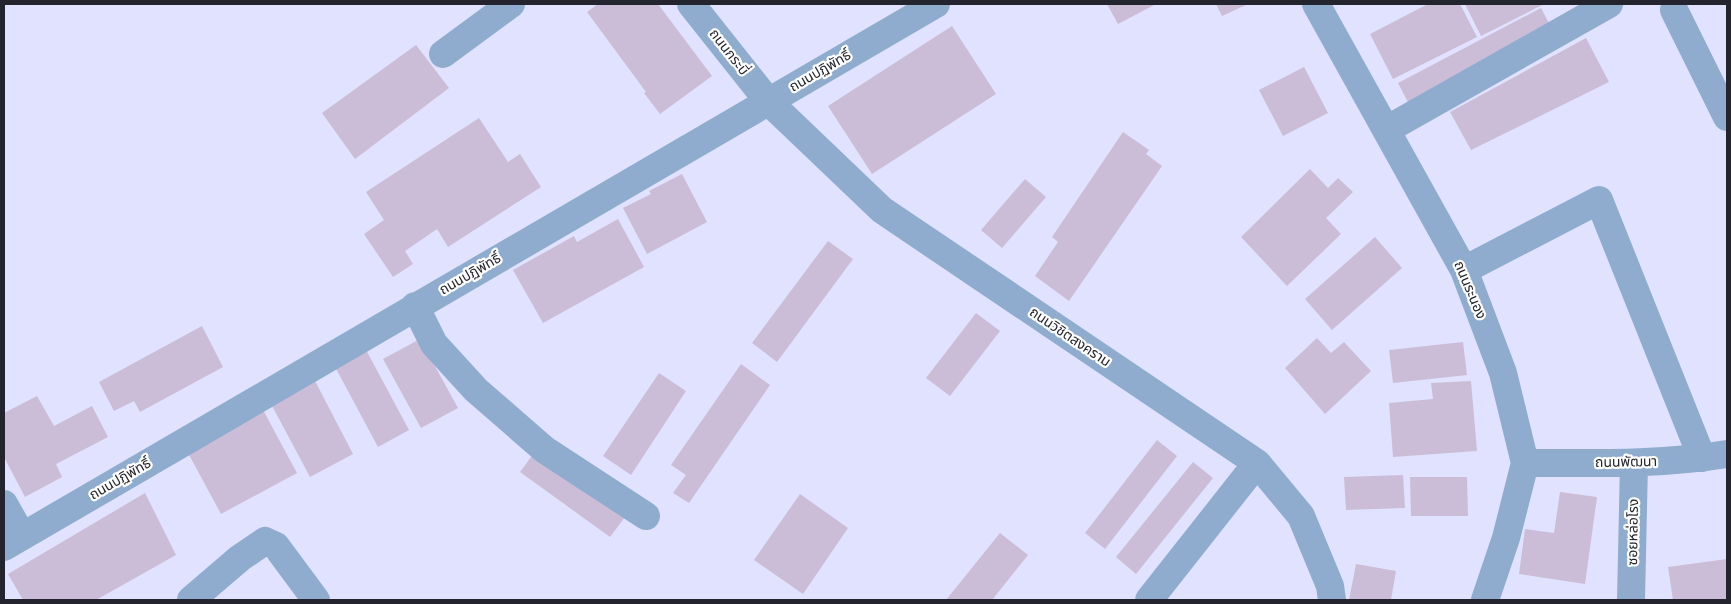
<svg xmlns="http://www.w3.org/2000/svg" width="1731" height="604" font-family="Figtree,'Noto Sans Thai',sans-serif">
  <rect width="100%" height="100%" fill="#e0e2ff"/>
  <path fill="#cbbdd7" d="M598 4H658L712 76 660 114 644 93 646 92 587 12Z
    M1107 4H1156L1118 24Z
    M1216 4H1248L1222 16Z
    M1428 4H1460L1477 37 1393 79 1370 34Z
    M1465 4H1544L1481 36Z
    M1541 8 1553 31 1410 106 1398 83Z
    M952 26 996 94 872 174 828 106Z
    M1586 38 1609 82 1471 150 1450 112Z
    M416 45 449 88 355 159 322 113Z
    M1304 67 1328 113 1283 136 1259 90Z
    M479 118 508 162 520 154 541 187 448 247 437 229 405 251 413 264 393 277 364 234 384 220 366 192Z
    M1123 132 1149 150 1146 154 1162 166 1069 301 1035 276 1058 242 1052 237Z
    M1310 169 1328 188 1338 178 1353 192 1326 218 1341 234 1287 286 1241 237Z
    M682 174 707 222 647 254 623 208 651 194 649 191Z
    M1025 179 1046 197 1002 248 981 230Z
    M618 219 644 267 543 323 513 270 574 236 577 242Z
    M1375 237 1402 268 1332 330 1305 299Z
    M828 241 853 259 777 362 752 343Z
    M976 313 1000 331 950 396 926 378Z
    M202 326 223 367 140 412 134 401 114 411 99 382Z
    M1317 338 1331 353 1344 342 1371 371 1325 414 1285 368Z
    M420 339 458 408 421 428 383 359Z
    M1463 342 1467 375 1393 383 1389 350Z
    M365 348 409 430 378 447 334 365Z
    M741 364 770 385 689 503 673 493 686 475 671 465Z
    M659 373 686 391 631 475 603 456Z
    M314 379 353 454 310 477 270 402Z
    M1471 381 1477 451 1393 457 1389 403 1433 399 1431 383Z
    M37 396 54 426 92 406 108 437 56 464 62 477 25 497 4 457V413Z
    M263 410 297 473 221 514 187 451Z
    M1157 440 1177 456 1105 549 1085 533Z
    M534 453 625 517 610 537 520 472Z
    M1193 462 1213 478 1136 574 1116 557Z
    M1403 475 1405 508 1346 510 1344 477Z
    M1410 477H1467L1468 516H1411Z
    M1560 492 1597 497 1585 584 1519 574 1525 529 1554 533Z
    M145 493 176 555 96 600H23L8 574Z
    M800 494 848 528 803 594 754 560Z
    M1000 533 1028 555 992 600H946Z
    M1727 559V600H1673L1668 567Z
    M1356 564 1396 571 1391 600H1349Z"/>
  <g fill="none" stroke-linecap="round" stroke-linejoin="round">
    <path stroke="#8faccf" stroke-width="28" d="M691 4 768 101 882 210 1257 463 1301 516 1330 586 1332 600
      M1316 4 1464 270 1503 373 1525 463 1506 538 1485 600
      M1674 10 1727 117
      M443 54 511 4
      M1386 130 1609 4
      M1464 270 1599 200 1702 458
      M415 306 434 344 476 390 545 450 646 516
      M1525 463C1593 463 1660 465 1727 454
      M4 504 22 536
      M4 547 936 4
      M191 600 240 558 265 541 276 546 316 600
      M1149 600 1257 463
      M1631 600 1634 463"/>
  </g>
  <g text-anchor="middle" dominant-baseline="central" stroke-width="4.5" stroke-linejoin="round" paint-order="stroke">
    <g font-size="14" fill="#23242e" stroke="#fff">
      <text transform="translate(729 52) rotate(52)">ถนนกระบี่</text>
      <text transform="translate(820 71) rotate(-30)">ถนนปฏิพัทธิ์</text>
      <text transform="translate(470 274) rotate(-30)">ถนนปฏิพัทธิ์</text>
      <text transform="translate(1470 290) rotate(67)">ถนนระนอง</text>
      <text transform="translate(1070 337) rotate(34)">ถนนวิชิตสงคราม</text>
      <text transform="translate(1626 462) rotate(-1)">ถนนพัฒนา</text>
      <text transform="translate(120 479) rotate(-30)">ถนนปฏิพัทธิ์</text>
      <text transform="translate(1633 532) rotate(-89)">ซอยหล่อโรง</text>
    </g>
  </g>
  <rect width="1731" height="604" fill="none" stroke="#23242e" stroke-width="10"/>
</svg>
